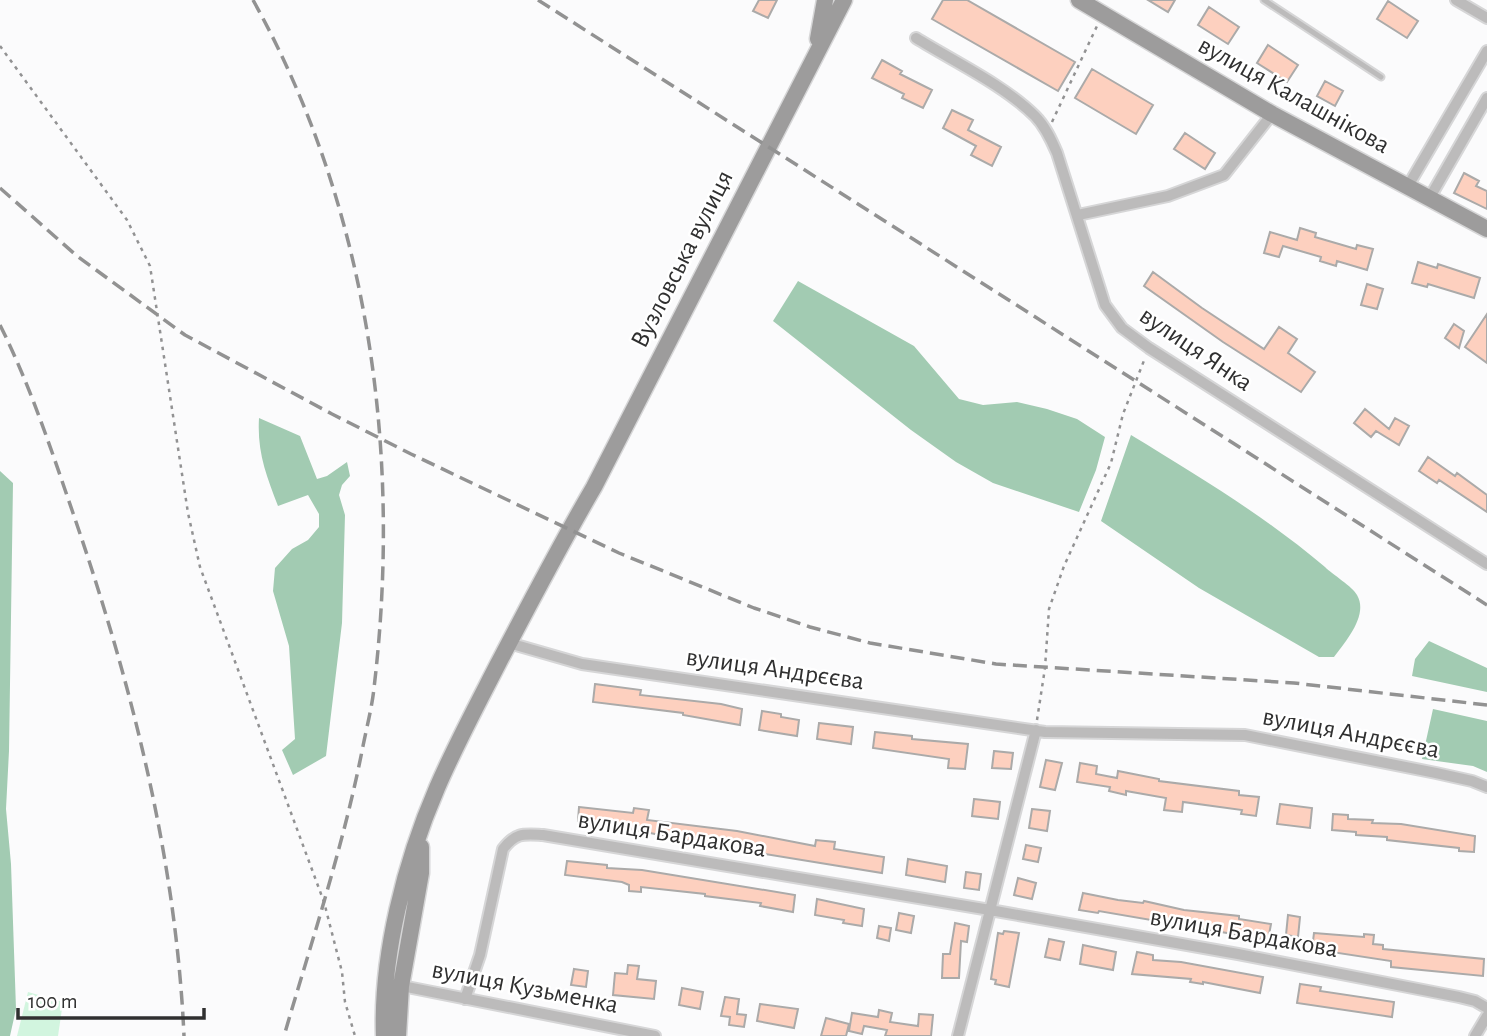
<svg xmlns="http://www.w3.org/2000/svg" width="1487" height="1036" font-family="'Alegreya Sans',sans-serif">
  <rect width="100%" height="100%" fill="#fbfbfc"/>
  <path fill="#d2f5df" d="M28 992 63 1002 58 1036H17Z"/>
  <path fill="#a2cbb2" d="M798 281 914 346 959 399 983 405 1017 402 1047 409 1077 419 1105 437 1096 470 1079 512 993 483 956 462 911 430 773 321Z
    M259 418 300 436 317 479 327 476 347 462 350 476 342 485 339 495 345 515 342 623 326 756 293 775 282 750 295 739 289 646 273 591 275 568 292 549 308 540 319 527V514L308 495 278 506C266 475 257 452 259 418Z
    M1131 435C1200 477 1263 515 1325 567 1332 574 1353 587 1357 595 1369 615 1345 642 1334 657H1319L1199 588 1101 521Z
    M0 471 13 483 9 751 6 809 11 864 16 1009 10 1036H0Z
    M1429 641 1487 668V692L1412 676 1415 659Z
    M1433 709 1487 721V772L1473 766 1422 759Z"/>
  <path fill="#fdd0bf" stroke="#abaaa9" stroke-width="2" d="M759 0H777L768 18 753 11Z
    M943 0H967L1075 62 1058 91 932 19Z
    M1148 0H1175L1168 12Z
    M1388 1 1418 21 1407 38 1377 19Z
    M1209 7 1239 27 1228 44 1198 25Z
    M1268 45 1298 65 1287 82 1257 63Z
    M882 60 902 71 900 74 932 90 923 108 902 98 904 94 872 78Z
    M1092 69 1153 105 1136 134 1075 98Z
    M1325 81 1343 91 1335 106 1317 96Z
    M952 110 973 120 968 130 1001 147 992 166 971 155 976 146 943 128Z
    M1185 133 1215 153 1205 169 1174 149Z
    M1464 173 1479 181 1476 186 1487 191V209L1454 193Z
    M1300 228 1316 233 1315 237 1356 249 1357 245 1373 249 1367 270 1337 261 1336 266 1320 261 1321 257 1283 246 1279 257 1264 253 1270 232 1297 240Z
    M1418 262 1437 268 1438 264 1480 278 1474 298 1428 284 1427 287 1412 283Z
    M1153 272 1202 308 1264 349 1279 327 1297 339 1288 353 1315 372 1301 392 1223 342 1144 286Z
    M1367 284 1383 289 1377 309 1361 305Z
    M1487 314V363L1465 347Z
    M1454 324 1464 331 1459 348 1445 338Z
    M1365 409 1389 429 1395 418 1409 426 1399 445 1376 431 1371 437 1354 423Z
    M1428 457 1455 476 1457 473 1487 495V512L1439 480 1437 483 1419 471Z
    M595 684 641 690 640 695 721 704 742 709 740 725 683 715V713L593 702Z
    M762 711 781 714V717L799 720 797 736 759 730Z
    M819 723 853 727 851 744 817 739Z
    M875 732 912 736V739L968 744 965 769 948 768 949 759 873 748Z
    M994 751 1013 753 1011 769 992 768Z
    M1046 760 1062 763 1055 790 1040 787Z
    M1080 763 1097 766 1096 774 1117 778 1118 771 1159 779V781L1239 791V795L1259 797 1256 816 1241 814 1242 810 1183 802 1182 812 1164 810 1166 798 1126 791V795L1109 791 1110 787 1077 782Z
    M974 799 1000 802 998 819 972 816Z
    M1280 804 1312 808 1310 828 1277 824Z
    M579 807 633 813 634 808 649 810 647 820 737 831 815 846 816 840 835 842 834 849 884 857 882 873 740 850 741 843 718 839V845L685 840V838L660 835 630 829V827L578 821Z
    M1032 809 1050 811 1047 831 1029 828Z
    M1333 814 1348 815V819L1373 820 1372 823 1401 824 1475 836 1474 852 1459 851V848L1387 840V837L1356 835V832L1332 830Z
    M1026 845 1041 848 1038 862 1023 859Z
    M908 859 947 866 945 882 906 875Z
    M567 861 607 865V868L642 870 795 895 793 912 760 906 761 903 705 896V894L641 887V892L629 891V885L622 882 565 875Z
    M966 872 981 874 979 890 964 888Z
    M1018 878 1036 883 1032 899 1014 895Z
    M1083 893 1118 900 1143 903 1144 901 1184 910 1239 916V919L1271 924 1268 940 1099 911 1098 913 1079 910Z
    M817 899 864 909 862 926 843 923 844 920 815 915Z
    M899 913 914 916 911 933 896 930Z
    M1288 915 1300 917 1298 937 1286 935Z
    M955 923 969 926 967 942 961 941 959 978H942L943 954H950Z
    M879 926 891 928 889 941 877 938Z
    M1004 931 1019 933 1009 987 995 984 996 980 991 979 998 933 1003 934Z
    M1314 933 1364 937V934L1374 935 1373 944 1383 945V949L1484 959 1483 976 1391 967V961L1312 949Z
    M1049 939 1064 942 1060 960 1045 957Z
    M1083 945 1116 952 1113 970 1080 964Z
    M1137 952 1153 955V960L1181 962 1263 977 1260 993 1203 982V984L1190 982 1191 979 1132 974Z
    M628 965 639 966 637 979 656 981 654 999 613 995 615 973 627 974Z
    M574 969 588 971 586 987 571 985Z
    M1300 984 1321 987 1320 991 1394 1002 1392 1017 1297 1003Z
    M682 988 703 992 700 1009 679 1005Z
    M725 997 739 999 737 1014 746 1015 744 1027 729 1025 730 1017 721 1016Z
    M760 1004 798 1009 794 1028 757 1021Z
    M879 1010 892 1013 890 1022 918 1026 919 1014 933 1015 931 1036H885L887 1030 864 1026 862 1034 849 1031 852 1013 878 1017Z
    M826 1018 849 1024 846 1036H821Z"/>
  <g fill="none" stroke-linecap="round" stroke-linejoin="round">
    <defs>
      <path id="lane" d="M1264 0 1381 77"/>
      <path id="street" d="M1456 0 1487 18
        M916 38C953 61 1004 85 1035 116 1045 126 1051 139 1057 153L1105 305 1122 328 1149 348 1487 564
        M1408 186 1487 51
        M1429 199 1487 98
        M1078 215 1168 196 1224 175 1272 114
        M509 643 582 664 1045 732 1245 735 1436 773 1472 781 1487 787
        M397 985 655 1036
        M465 999 480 955 503 849C516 832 524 834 543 835L990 910 1238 954 1459 997 1475 1001 1487 1008
        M958 1036 1036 730
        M1475 1036 1487 1016"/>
      <path id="secondary" d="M1079 0 1272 114 1487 229
        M818 39 825 0
        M384 1036C381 956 405 862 437 788 455 746 477 705 498 664 529 605 560 545 594 487L844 0
        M398 1036 401 986 421 873V847"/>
    </defs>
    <use href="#lane" stroke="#d6d6d7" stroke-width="9"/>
    <use href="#street" stroke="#d6d6d7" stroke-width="14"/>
    <use href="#secondary" stroke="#d6d6d7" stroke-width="19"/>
    <path stroke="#929293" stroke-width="2.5" stroke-dasharray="3.5 5" stroke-linecap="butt" d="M0 46 127 220 150 266 188 513 200 567 324 902 342 972 345 1002 355 1036
      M1052 122 1097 26
      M1037 720 1045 668 1049 609 1064 566 1111 463 1123 414 1145 358"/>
    <use href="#lane" stroke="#bcbbbb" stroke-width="5"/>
    <use href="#street" stroke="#bcbbbb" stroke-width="10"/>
    <use href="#secondary" stroke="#9d9c9c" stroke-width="16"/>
    <path stroke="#929292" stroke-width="3.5" stroke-dasharray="14 7" stroke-linecap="butt" d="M253 0C369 208 402 453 374 688 372 707 367 726 363 746 344 844 312 940 284 1036
      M538 0 1487 605
      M0 188 77 256 185 335 332 414 411 454 619 553 754 608 810 627 870 643 996 664 1294 683 1487 705
      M0 325C30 385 51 449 73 513 131 682 176 857 184 1036"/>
  </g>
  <g text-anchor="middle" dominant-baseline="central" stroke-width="5" stroke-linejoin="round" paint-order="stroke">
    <g font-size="26" fill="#303030" stroke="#fff">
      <text transform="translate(1294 95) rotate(29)">вулиця Калашнікова</text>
      <text transform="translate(682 259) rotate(-63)">Вузловська вулиця</text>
      <text transform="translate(1196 349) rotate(34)">вулиця Янка</text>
      <text transform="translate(775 669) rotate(8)">вулиця Андрєєва</text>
      <text transform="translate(1351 733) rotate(11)">вулиця Андрєєва</text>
      <text transform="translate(672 834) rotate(9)">вулиця Бардакова</text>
      <text transform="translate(1244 933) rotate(10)">вулиця Бардакова</text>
      <text transform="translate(525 987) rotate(11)">вулиця Кузьменка</text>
    </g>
  </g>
  <path d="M18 1008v10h186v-10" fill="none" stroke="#303030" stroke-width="3.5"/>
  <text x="28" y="1008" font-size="21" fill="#303030" stroke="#ffffff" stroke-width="5" paint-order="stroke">100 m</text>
</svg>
